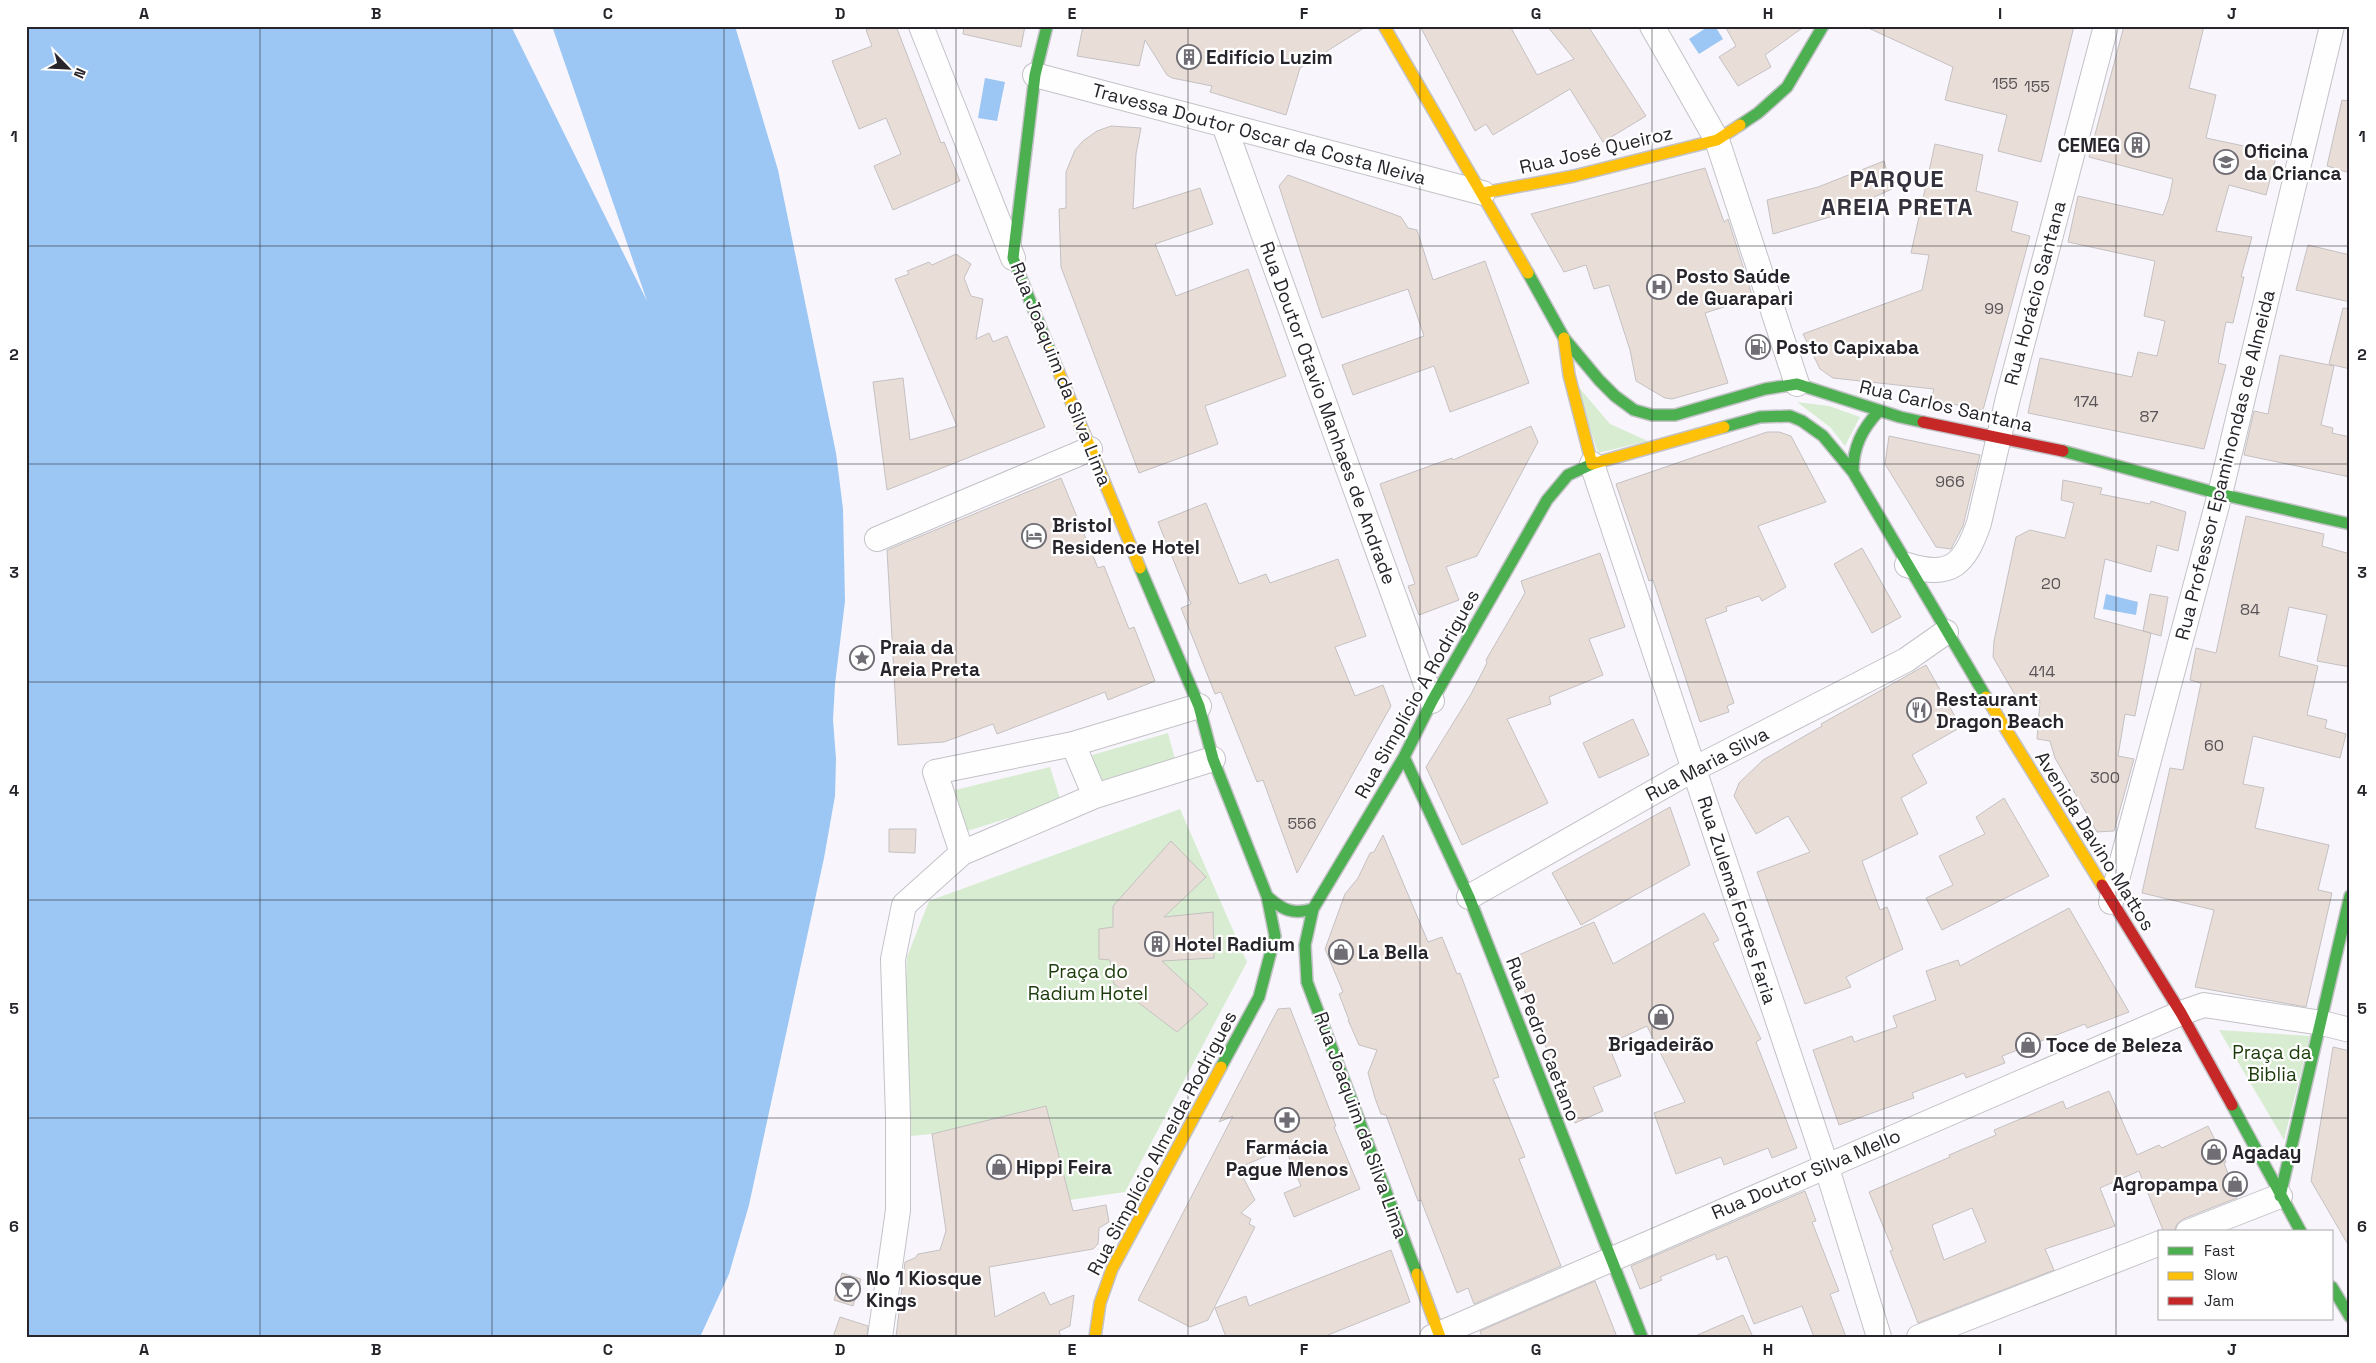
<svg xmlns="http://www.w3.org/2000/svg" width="2376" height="1363" font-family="'Space Grotesk',sans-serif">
  <rect width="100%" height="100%" fill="#f8f6fc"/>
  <path fill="#d8ecd1" d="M1576 384 1610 424 1648 441 1598 453Z
    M1797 402 1829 406 1860 417 1845 446 1830 427Z
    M1168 733 1175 759 1099 781 1092 755Z
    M1050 767 1061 802 967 831 955 790Z
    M1180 809 1247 962 1125 1192 1070 1200 1046 1106 932 1134 901 1137 907 957 929 901Z
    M2219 1030 2310 1036 2284 1140Z"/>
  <path fill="#9cc6f3" d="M26 26H511L647 301 552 26H735L778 170 836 453 843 509 845 601 835 684 833 720 836 759 835 796 824 858 749 1205 729 1274 700 1337H26Z
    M1709 26H1715L1723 39 1699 54 1689 39Z
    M985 78 1005 82 997 121 978 118Z
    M2106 594 2138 602 2136 615 2103 609Z"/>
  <path fill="#e9ddd8" stroke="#c5c1c2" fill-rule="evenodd" d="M876 26H896L941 143 944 142 960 181 893 210 874 166 901 154 886 118 859 129 832 61 872 46 866 30Z
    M964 26H1025L1021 47 963 34Z
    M1083 26H1367L1300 68 1286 115 1210 92 1212 86 1172 78 1167 75 1145 40 1139 66 1077 56Z
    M1420 26H1510L1537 75 1574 59 1547 26H1588L1646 116 1603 142 1570 89 1493 135 1486 124 1475 131Z
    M1725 26H1805L1765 55 1771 67 1738 86 1719 57 1736 46Z
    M1864 26H2074L2041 162 1998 151 2007 115 1945 100 1953 67Z
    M2124 26H2204L2189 88 2216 95 2206 138 2277 153 2266 195 2229 185 2216 231 2252 237 2241 277H2244L2233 323 2226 322 2218 363 2226 365 2204 449 2028 413 2040 358 2132 377 2138 352 2157 356 2165 321 2144 316 2155 261 2068 242 2078 196 2163 215 2169 198 2173 179 2089 157Z
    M2342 100 2350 101V173L2327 166Z
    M1111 126 1141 128 1136 154 1133 209 1200 188 1213 224 1155 244 1176 296 1248 269 1286 376 1205 406 1218 444 1139 473 1061 267 1059 209 1066 208V172L1075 150 1083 141 1097 131Z
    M1935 144 1983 155 1976 191 2018 202 2011 231 2030 236 1983 410 1931 400 1934 389 1833 378 1820 369 1803 334 1922 290 1929 255 1911 253Z
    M1884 161 1892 189 1830 217 1773 234 1767 200 1818 187Z
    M1705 168 1724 222 1728 219 1754 301 1730 305 1705 313 1728 383 1672 399 1665 398 1636 381 1630 350 1609 285 1594 289 1586 265 1564 272 1531 214Z
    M1288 175 1401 217 1408 228 1417 230 1433 280 1485 261 1529 383 1450 412 1434 366 1353 395 1342 365 1424 336 1408 289 1322 318 1279 186Z
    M2308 245 2350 255V302L2296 290Z
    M956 254 971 264 964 278 971 296 983 299 976 339 989 333 993 342 1007 336 1045 427 887 490 873 382 903 378 910 440 957 426 895 279 909 274 907 271 929 262 932 265Z
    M2343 308 2350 309V369L2329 364Z
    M2280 355 2334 366 2321 425 2333 428 2332 433 2350 437V477L2244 455 2254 411 2268 414Z
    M1531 426 1538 442 1477 556 1446 567 1459 600 1419 615 1408 586 1415 584 1380 484 1452 458 1453 460Z
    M1767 432H1779L1791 436 1826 502 1758 526 1786 587 1762 601 1759 596 1726 607 1727 611 1705 619 1734 703 1727 706 1729 712 1700 722 1653 580 1649 581 1616 484Z
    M1889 436 1980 455 1963 526 1951 549 1936 547 1885 464Z
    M1061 478 1098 568 1104 566 1129 629 1134 627 1155 681 1108 700 1105 692 997 734 993 724 944 742 898 745 887 550Z
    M2063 480 2102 488 2100 494 2150 504 2151 501 2186 512 2178 551 2157 545 2151 572 2105 559 2094 618 2151 633 2135 716 2125 714 2118 756 2134 759 2114 831 2097 832 2055 758 2050 741 2037 739 2040 701 2015 695 1993 657 1994 641 2016 537 2030 530 2065 538 2074 503 2061 500Z
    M1206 503 1239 584 1266 574 1270 583 1338 559 1366 636 1335 647 1355 696 1383 685 1391 706 1297 873 1263 780 1257 782 1221 692 1215 694 1181 608 1191 604 1158 522Z
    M2246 516 2324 534 2322 546 2350 554V667L2317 661 2327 615 2289 607 2279 656 2318 666 2307 715 2327 720 2325 728 2346 734 2340 758 2253 736 2243 784 2264 788 2255 828 2329 845 2318 890 2332 893 2306 1007 2195 987 2214 910 2142 893 2170 768 2183 770 2201 683 2190 680 2196 648 2216 653Z
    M1862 548 1901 617 1872 633 1834 564Z
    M1600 553 1625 627 1589 639 1603 675 1549 697 1551 704 1507 719 1548 803 1462 845 1426 767 1471 694 1487 663 1486 660 1525 593 1521 581Z
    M2150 594 2168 597 2161 636 2143 631Z
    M1926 665 1961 727 1912 755 1927 783 1901 798 1918 834 1862 861 1880 910 1887 907 1903 949 1846 977 1851 987 1805 1004 1757 872 1810 852 1788 816 1756 834 1734 796 1739 783 1763 760 1822 726 1821 724Z
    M1633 719 1649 755 1599 778 1583 743Z
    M2004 798 2049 876 1942 930 1926 898 1953 885 1939 856 1985 834 1976 817Z
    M1670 807 1690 865 1581 925 1552 873Z
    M889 829H916L915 853 889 852Z
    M1383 835 1428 942 1442 937 1457 974 1460 973 1499 1077 1493 1079 1525 1157 1519 1159 1561 1266 1474 1304 1468 1288 1457 1293 1421 1200 1418 1201 1386 1115 1381 1114 1375 1098 1368 1073 1377 1050 1359 1045 1348 1020H1349L1339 994 1343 992 1325 949 1345 894 1358 878 1370 853 1374 852Z
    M1171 841 1206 877 1164 917 1213 912 1214 958 1162 961 1208 1004 1177 1032 1114 984 1110 960 1099 959V929L1113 927V906Z
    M2069 908 2129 1012 2087 1028 2085 1024 2002 1056 2005 1063 1966 1078 1964 1073 1912 1093 1914 1098 1839 1125 1813 1050 1852 1036 1854 1042 1897 1027 1893 1016 1936 1000 1926 971 1958 960 1960 966Z
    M1704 913 1719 940 1713 943 1761 1039 1756 1042 1797 1148 1772 1158 1768 1148 1724 1165 1721 1157 1676 1174 1654 1113 1685 1102 1647 1026 1608 1044 1621 1076 1593 1087 1603 1111 1575 1123 1512 958 1594 922 1613 964Z
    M1290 1008 1336 1126 1334 1127 1360 1189 1294 1217 1284 1193 1301 1186 1285 1148 1238 1168 1255 1200 1241 1213 1251 1219 1249 1224 1255 1227 1208 1320 1190 1327 1138 1300 1233 1116 1219 1122 1278 1009Z
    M2333 1047 2350 1051V1248L2311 1181Z
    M2109 1091 2137 1155 2159 1145 2162 1148 2208 1126 2226 1162 2224 1163 2237 1198 2183 1219 2177 1224 2174 1231 2168 1232 2163 1230 2139 1171 2100 1188 2115 1226 2045 1249 2054 1270 1918 1323 1890 1251 1893 1250 1869 1192 1950 1157 1949 1155 1996 1135 1994 1130 2063 1101 2066 1109ZM1972 1208 1986 1242 1944 1260 1932 1225Z
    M1046 1106 1073 1211 1106 1205 1109 1222 1099 1228 1098 1244 1093 1249 989 1267 995 1317 1044 1292 1050 1305 1074 1295 1070 1326 1059 1331 1061 1337H896L905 1262 915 1258 918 1254 940 1250 946 1231 932 1134Z
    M1805 1191 1816 1221 1812 1222 1839 1291 1830 1294 1846 1337H1814L1802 1306 1754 1324 1727 1256 1717 1260 1715 1254 1660 1277 1662 1280 1640 1289 1631 1266Z
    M1391 1250 1410 1302 1323 1337H1226L1215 1308 1246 1296 1249 1306Z
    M842 1273 861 1279 853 1306 834 1300Z
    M1595 1281 1617 1337H1482L1480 1331Z
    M1743 1315 1753 1337H1693Z
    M840 1317 868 1326 867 1337H833Z"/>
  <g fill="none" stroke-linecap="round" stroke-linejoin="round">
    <defs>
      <path id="street" d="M921 26 1013 258
        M1652 26 1717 140 1797 384
        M1035 75 1483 193
        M1224 125 1432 701
        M1592 464 1826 1165 1879 1337
        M877 539 1090 449
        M1907 565C1951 579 1965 564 1979 523L2008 398 2106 26
        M1073 744 1095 796
        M962 853 935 772 1073 744 1199 706
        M1469 897 1694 769 1906 660 1946 632
        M2111 902 2220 494 2332 26
        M2188 1232 2280 1196
        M880 1337 898 1210V1117L893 959 904 905 962 853 1095 796 1213 759
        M1432 1337 2181 1013 2204 1005 2322 1023 2350 1030
        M1919 1337 2160 1243"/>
      <path id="fast" d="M1047 26 1035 75 1013 258 1050 351
        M1740 125 1758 113 1787 87 1823 26
        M1528 273 1564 338 1599 380 1615 396 1634 410 1652 415H1675L1765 389 1797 384 1900 417 1923 422
        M1724 427 1760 417 1790 416 1802 421 1823 436 1853 472 1986 697
        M2063 451 2220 494 2350 524
        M1853 472C1853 447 1862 429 1879 411
        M1140 568 1199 706 1213 759 1267 896 1275 936 1259 997 1221 1067
        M1404 757 1469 897 1642 1337
        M1267 896C1282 910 1293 915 1313 909L1404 757 1432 701 1547 500 1568 475 1592 464
        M1313 909 1305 945 1307 982 1417 1274
        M2232 1105 2301 1232
        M2280 1196 2350 896
        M2332 1287 2350 1317"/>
      <path id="slow" d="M1384 26 1528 273
        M1483 193 1574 176 1717 140 1740 125
        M1564 338 1569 375 1592 464 1724 427
        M1050 351 1140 568
        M1986 697 2102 885
        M1417 1274 1440 1337
        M1095 1337 1100 1303 1112 1269 1221 1067"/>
      <path id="jam" d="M1923 422 2063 451
        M2102 885 2181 1013 2232 1105"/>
    </defs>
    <use href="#street" stroke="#c3c2c7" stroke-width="26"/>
    <use href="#fast" stroke="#c3c2c7" stroke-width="14"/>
    <use href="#slow" stroke="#c3c2c7" stroke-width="14"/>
    <use href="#jam" stroke="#c3c2c7" stroke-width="14"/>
    <use href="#street" stroke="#fefeff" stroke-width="24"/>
    <use href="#fast" stroke="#4caf50" stroke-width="11"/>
    <use href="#slow" stroke="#ffc107" stroke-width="11"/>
    <use href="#jam" stroke="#c62828" stroke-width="11"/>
  </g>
  <path fill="none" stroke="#27252b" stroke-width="1" stroke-opacity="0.55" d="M260 26V1337M492 26V1337M724 26V1337M956 26V1337M1188 26V1337M1420 26V1337M1652 26V1337M1884 26V1337M2116 26V1337M26 246H2350M26 464H2350M26 682H2350M26 900H2350M26 1118H2350"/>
  <defs>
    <symbol id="building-ring" viewBox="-11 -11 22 22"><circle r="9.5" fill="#fff" stroke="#706e74" stroke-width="1.5"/><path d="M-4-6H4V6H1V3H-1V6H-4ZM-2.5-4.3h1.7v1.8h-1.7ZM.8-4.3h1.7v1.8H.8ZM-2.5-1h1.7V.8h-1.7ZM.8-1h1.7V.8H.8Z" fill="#706e74"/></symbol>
    <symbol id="school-ring" viewBox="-11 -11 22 22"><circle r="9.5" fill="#fff" stroke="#706e74" stroke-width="1.5"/><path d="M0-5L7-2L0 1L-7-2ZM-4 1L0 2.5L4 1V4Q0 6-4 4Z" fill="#706e74"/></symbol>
    <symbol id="hospital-ring" viewBox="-11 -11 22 22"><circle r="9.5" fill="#fff" stroke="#706e74" stroke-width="1.5"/><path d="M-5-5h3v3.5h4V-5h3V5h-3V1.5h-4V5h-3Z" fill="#706e74"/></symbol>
    <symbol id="fuel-ring" viewBox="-11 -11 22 22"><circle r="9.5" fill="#fff" stroke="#706e74" stroke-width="1.5"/><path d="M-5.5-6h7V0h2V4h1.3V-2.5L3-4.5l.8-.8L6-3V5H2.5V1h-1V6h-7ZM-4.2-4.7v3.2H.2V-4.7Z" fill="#706e74"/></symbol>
    <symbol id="hotel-ring" viewBox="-11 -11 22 22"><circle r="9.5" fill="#fff" stroke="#706e74" stroke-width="1.5"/><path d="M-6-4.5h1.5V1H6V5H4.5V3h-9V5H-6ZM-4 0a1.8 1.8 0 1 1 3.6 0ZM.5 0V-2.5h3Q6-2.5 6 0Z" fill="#706e74"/></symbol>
    <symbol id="sight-ring" viewBox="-11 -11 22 22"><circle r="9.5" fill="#fff" stroke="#706e74" stroke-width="1.5"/><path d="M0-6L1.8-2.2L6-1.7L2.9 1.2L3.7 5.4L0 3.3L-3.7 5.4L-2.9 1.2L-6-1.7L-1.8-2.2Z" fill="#706e74"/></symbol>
    <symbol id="restaurant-ring" viewBox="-11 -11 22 22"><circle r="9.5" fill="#fff" stroke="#706e74" stroke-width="1.5"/><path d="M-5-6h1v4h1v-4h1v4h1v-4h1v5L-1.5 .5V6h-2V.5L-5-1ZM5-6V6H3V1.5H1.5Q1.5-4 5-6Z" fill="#706e74"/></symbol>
    <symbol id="shop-ring" viewBox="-11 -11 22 22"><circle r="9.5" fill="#fff" stroke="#706e74" stroke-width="1.5"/><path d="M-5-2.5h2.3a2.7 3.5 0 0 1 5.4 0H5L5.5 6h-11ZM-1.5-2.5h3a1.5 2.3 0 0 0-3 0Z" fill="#706e74"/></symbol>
    <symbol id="pharmacy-ring" viewBox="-11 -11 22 22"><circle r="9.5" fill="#fff" stroke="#706e74" stroke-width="1.5"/><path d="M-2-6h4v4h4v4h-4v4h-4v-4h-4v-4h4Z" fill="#706e74"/></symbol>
    <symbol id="bar-ring" viewBox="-11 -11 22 22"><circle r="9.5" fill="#fff" stroke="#706e74" stroke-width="1.5"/><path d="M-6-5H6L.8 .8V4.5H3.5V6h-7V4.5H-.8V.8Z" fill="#706e74"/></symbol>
  </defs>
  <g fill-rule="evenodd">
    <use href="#building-ring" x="1175" y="43" width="28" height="28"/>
    <use href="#building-ring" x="2123" y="131" width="28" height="28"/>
    <use href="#school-ring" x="2212" y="148" width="28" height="28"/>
    <use href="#hospital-ring" x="1645" y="273" width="28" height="28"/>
    <use href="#fuel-ring" x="1744" y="333" width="28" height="28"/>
    <use href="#hotel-ring" x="1020" y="522" width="28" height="28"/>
    <use href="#sight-ring" x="848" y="644" width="28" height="28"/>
    <use href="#restaurant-ring" x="1905" y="696" width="28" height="28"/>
    <use href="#building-ring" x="1143" y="930" width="28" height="28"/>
    <use href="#shop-ring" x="1327" y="938" width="28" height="28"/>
    <use href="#shop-ring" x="1647" y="1003" width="28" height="28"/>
    <use href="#shop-ring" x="2014" y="1031" width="28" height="28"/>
    <use href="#pharmacy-ring" x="1273" y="1106" width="28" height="28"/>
    <use href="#shop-ring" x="2200" y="1138" width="28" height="28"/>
    <use href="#shop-ring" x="985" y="1153" width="28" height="28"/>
    <use href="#shop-ring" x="2221" y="1170" width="28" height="28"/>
    <use href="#bar-ring" x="834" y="1275" width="28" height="28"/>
  </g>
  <g text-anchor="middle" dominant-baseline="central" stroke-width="4.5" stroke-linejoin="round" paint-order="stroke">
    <g font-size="16" fill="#585356">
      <text x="2005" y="83">155</text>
      <text x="2037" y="86">155</text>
      <text x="1994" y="308">99</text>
      <text x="2086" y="401">174</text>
      <text x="2149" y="416">87</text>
      <text x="1950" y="481">966</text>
      <text x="2051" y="583">20</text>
      <text x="2250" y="609">84</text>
      <text x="2042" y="671">414</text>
      <text x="2214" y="745">60</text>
      <text x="2105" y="777">300</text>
      <text x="1302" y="823">556</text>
    </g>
    <g font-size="19" font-weight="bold" fill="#27252b" stroke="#fff" text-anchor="start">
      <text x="1206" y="57">Edifício Luzim</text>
      <text x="2120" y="145" text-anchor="end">CEMEG</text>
      <text x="2244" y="151">Oficina<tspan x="2244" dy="22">da Crianca</tspan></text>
      <text x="1676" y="276">Posto Saúde<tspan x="1676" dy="22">de Guarapari</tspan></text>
      <text x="1776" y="347">Posto Capixaba</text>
      <text x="1052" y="525">Bristol<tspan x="1052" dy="22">Residence Hotel</tspan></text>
      <text x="880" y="647">Praia da<tspan x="880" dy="22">Areia Preta</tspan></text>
      <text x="1936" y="699">Restaurant<tspan x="1936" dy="22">Dragon Beach</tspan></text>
      <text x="1174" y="944">Hotel Radium</text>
      <text x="1358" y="952">La Bella</text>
      <text x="1661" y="1044" text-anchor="middle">Brigadeirão</text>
      <text x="2046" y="1045">Toce de Beleza</text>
      <text x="1287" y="1147" text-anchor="middle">Farmácia<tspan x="1287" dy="22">Pague Menos</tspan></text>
      <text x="2232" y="1152">Agaday</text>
      <text x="1016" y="1167">Hippi Feira</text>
      <text x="2218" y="1184" text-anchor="end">Agropampa</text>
      <text x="866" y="1278">No 1 Kiosque<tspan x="866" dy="22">Kings</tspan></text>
    </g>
    <g font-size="19" fill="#27252b" stroke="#fff">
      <text transform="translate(1259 134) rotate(15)">Travessa Doutor Oscar da Costa Neiva</text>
      <text transform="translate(1596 150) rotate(-13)">Rua José Queiroz</text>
      <text transform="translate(2035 293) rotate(-75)">Rua Horácio Santana</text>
      <text transform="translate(1061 374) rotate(68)">Rua Joaquim da Silva Lima</text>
      <text transform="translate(1946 406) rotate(13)">Rua Carlos Santana</text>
      <text transform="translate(1328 413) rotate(70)">Rua Doutor Otavio Manhaes de Andrade</text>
      <text transform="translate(2225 465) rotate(-76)">Rua Professor Epaminondas de Almeida</text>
      <text transform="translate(1417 694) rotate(-61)">Rua Simplício A Rodrigues</text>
      <text transform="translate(1707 764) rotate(-28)">Rua Maria Silva</text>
      <text transform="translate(2095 841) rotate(58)">Avenida Davino Mattos</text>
      <text transform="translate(1737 900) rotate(72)">Rua Zulema Fortes Faria</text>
      <text transform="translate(1543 1039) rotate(69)">Rua Pedro Caetano</text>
      <text transform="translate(1361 1125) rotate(70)">Rua Joaquim da Silva Lima</text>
      <text transform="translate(1162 1143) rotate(-62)">Rua Simplício Almeida Rodrigues</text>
      <text transform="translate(1806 1174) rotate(-23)">Rua Doutor Silva Mello</text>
    </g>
    <g font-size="19" fill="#1d3c0b" stroke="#fff">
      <text x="1088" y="971">Praça do<tspan x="1088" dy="22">Radium Hotel</tspan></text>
      <text x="2272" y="1052">Praça da<tspan x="2272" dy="22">Biblia</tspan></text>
    </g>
    <g font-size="24" font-weight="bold" letter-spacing="1" fill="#35313c" stroke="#fff">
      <text x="1897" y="178">PARQUE<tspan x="1897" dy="28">AREIA PRETA</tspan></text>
    </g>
  </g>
  <rect width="2376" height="1363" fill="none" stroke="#ffffff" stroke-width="55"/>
  <rect x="2158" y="1230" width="175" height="90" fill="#ffffff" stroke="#a9a8aa"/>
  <rect x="2168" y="1247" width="25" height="8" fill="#4caf50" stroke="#a9a8aa"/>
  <text x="2204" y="1256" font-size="15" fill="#27252b">Fast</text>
  <rect x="2168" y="1272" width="25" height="8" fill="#ffc107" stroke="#a9a8aa"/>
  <text x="2204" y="1280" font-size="15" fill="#27252b">Slow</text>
  <rect x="2168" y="1297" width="25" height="8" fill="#c62828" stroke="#a9a8aa"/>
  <text x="2204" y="1306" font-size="15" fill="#27252b">Jam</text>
  <g transform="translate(68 68) rotate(114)" stroke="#ffffff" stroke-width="4" paint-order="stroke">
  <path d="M0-4L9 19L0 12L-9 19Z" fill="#27252b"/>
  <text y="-8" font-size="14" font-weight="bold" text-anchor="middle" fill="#27252b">N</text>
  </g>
  <rect x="28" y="28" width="2320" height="1308" fill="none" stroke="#27252b" stroke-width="2"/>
  <g font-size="16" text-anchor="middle" font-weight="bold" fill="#27252b">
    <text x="144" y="19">A</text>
    <text x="376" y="19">B</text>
    <text x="608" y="19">C</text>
    <text x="840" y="19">D</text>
    <text x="1072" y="19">E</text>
    <text x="1304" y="19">F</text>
    <text x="1536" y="19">G</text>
    <text x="1768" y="19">H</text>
    <text x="2000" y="19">I</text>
    <text x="2232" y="19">J</text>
    <text x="14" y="142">1</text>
    <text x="2362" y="142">1</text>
    <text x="14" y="360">2</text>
    <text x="2362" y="360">2</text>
    <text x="14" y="578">3</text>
    <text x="2362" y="578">3</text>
    <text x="14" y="796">4</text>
    <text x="2362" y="796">4</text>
    <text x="14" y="1014">5</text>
    <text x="2362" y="1014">5</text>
    <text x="14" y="1232">6</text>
    <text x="2362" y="1232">6</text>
    <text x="144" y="1355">A</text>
    <text x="376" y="1355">B</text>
    <text x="608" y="1355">C</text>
    <text x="840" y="1355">D</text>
    <text x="1072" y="1355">E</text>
    <text x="1304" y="1355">F</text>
    <text x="1536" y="1355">G</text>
    <text x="1768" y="1355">H</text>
    <text x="2000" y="1355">I</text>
    <text x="2232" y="1355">J</text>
  </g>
</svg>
